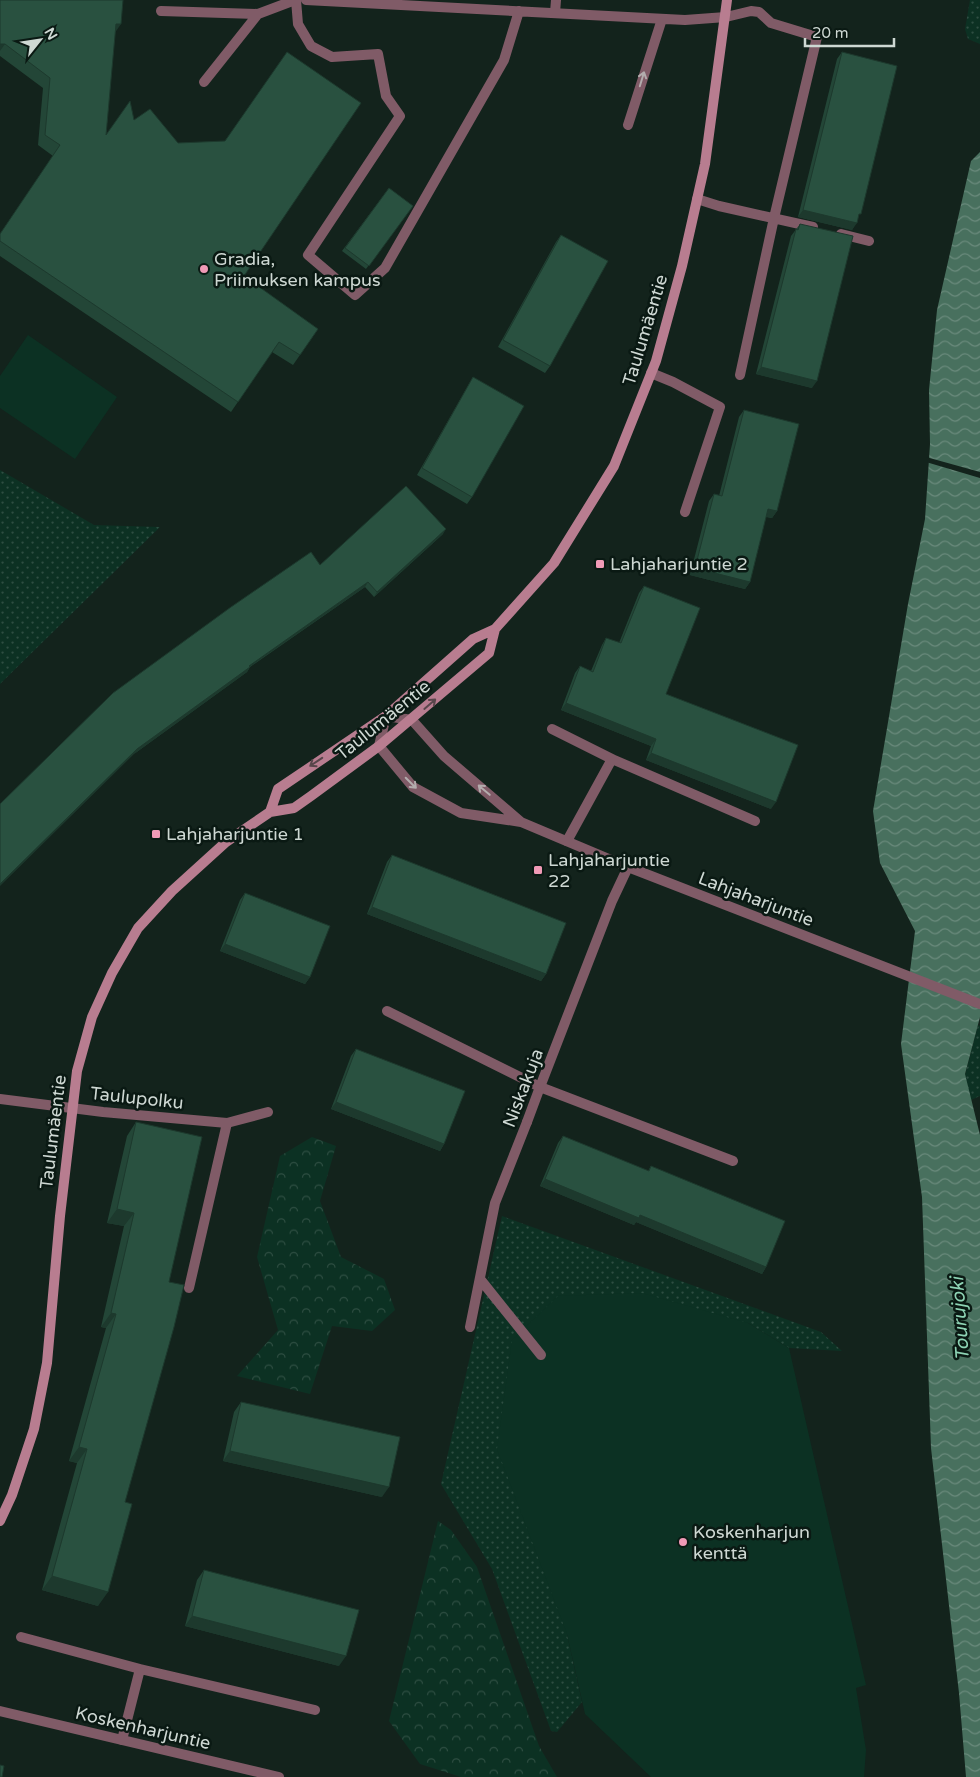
<svg xmlns="http://www.w3.org/2000/svg" width="980" height="1777" font-family="'Varela Round',sans-serif">
  <defs>
    <pattern id="grass-dots" width="8" height="8" patternUnits="userSpaceOnUse" patternTransform="scale(1.25)"><rect width="8" height="8" fill="#0c3123"/><path d="M2 2h.1M6 6h.1" fill="none" stroke="#2e4e42" stroke-width="1.8" stroke-linecap="round"/></pattern>
    <pattern id="forest-crowns" width="20" height="18" patternUnits="userSpaceOnUse" patternTransform="scale(1.25)"><rect width="20" height="18" fill="#0c3123"/><path d="M2 6a3 3 0 1 1 6 0M12 15a3 3 0 1 1 6 0" fill="none" stroke="#2e4e42"/></pattern>
    <pattern id="water-waves" width="16" height="10" patternUnits="userSpaceOnUse" patternTransform="scale(1.25)"><rect width="16" height="10" fill="#48705e"/><path d="M0 5q4-4 8 0t8 0" fill="none" stroke="#6a8a7c"/></pattern>
  </defs>
  <rect width="100%" height="100%" fill="#13231c"/>
  <path fill="url(#grass-dots)" d="M970 0H980V44L968 39 965 29Z
    M0 470 94 525 160 527 0 684Z
    M978 1025 980 1026V1096L971 1100 965 1075Z
    M502 1216 821 1332 842 1351 789 1348 748 1323 567 1634 582 1702 557 1732 551 1731 492 1569 441 1484Z"/>
  <path fill="url(#forest-crowns)" d="M312 1137 336 1146 320 1201 341 1257 384 1279 395 1310 372 1331 332 1326 310 1394 237 1376 278 1330 257 1257 280 1156Z
    M438 1521 451 1530 477 1567 539 1746 557 1777H461L420 1764 389 1721Z"/>
  <path fill="#0c3123" d="M28 335 117 397 75 459 0 408V376Z
    M642 1293 748 1323 789 1348 866 1685 856 1688 866 1750 864 1777H651L585 1714 567 1634 497 1449 512 1340 558 1296Z"/>
  <path fill="url(#water-waves)" d="M980 152V1017L965 1074 980 1135V1777H966L959 1693 931 1448 922 1197 901 1044 915 931 880 863 873 811 908 604 925 519 930 444 929 390 937 310 971 161Z"/>
  <path fill="#13231c" d="M926 457 980 472V478L926 462Z"/>
  <g fill="none" stroke-linecap="round" stroke-linejoin="round">
    <path stroke="#805b67" stroke-width="10" d="M296 0 298 24 311 46 332 57 378 54 386 96 400 116 308 255 355 295 385 268 504 60 519 11
      M306 0 685 20 726 17 751 11 759 12 771 23 817 37 774 218 740 375
      M161 11 258 14 295 0
      M555 13 556 0
      M204 82 258 14
      M628 125 662 19
      M697 199 719 206 813 227
      M841 234 869 241
      M651 373 673 382 720 407 685 512
      M552 729 612 759 755 821
      M567 841 612 759
      M387 1011 540 1087 733 1161
      M480 1279 541 1355
      M189 1288 227 1123
      M470 1327 495 1203 527 1122
      M21 1637 140 1669 122 1740
      M140 1669 315 1710"/>
    <path stroke="#805b67" stroke-width="10" d="M0 1099 103 1112 227 1123 268 1112
      M527 1122 540 1087 612 901 628 867
      M0 1711 279 1777"/>
    <path stroke="#805b67" stroke-width="10" d="M521 822 444 756 412 720 386 716 379 746 413 787 461 813 521 822 628 867 980 1004"/>
    <path stroke="#b87d90" stroke-width="10" d="M270 812 278 789 386 716 473 639 495 629 554 563 614 466 656 361 682 266 705 164 727 0
      M0 1521 12 1495 34 1429 47 1363 60 1216 77 1071 92 1017 112 973 138 928 172 891 226 842 270 812 294 808 311 796 379 746 489 653 495 629"/>
  </g>
  <path fill="#234637" d="M0 0 115 33 106 135 134 120 244 276 318 329 293 365 272 352 231 412 0 256V234L53 156 38 145 43 88 0 56Z
    M842 52 858 219 852 230 798 217 837 59Z
    M389 188 413 206 366 269 342 251Z
    M800 224 812 388 756 374 791 236Z
    M561 235 550 366 545 373 498 347 556 242Z
    M473 377 472 497 467 504 417 475Z
    M744 410 777 511 772 518 766 517 750 582 745 589 690 575 709 501 714 494 719 496 739 417Z
    M443 534 374 597 365 587 250 667 247 672 134 754 320 565Z
    M644 586 666 694 771 809 646 760 651 746 561 710 575 673 580 666 591 671 602 645 606 638 619 643 639 593Z
    M392 855 546 974 541 981 367 914 387 862Z
    M245 893 310 977 305 984 220 951 240 900Z
    M356 1049 444 1144 440 1151 331 1109 351 1056Z
    M136 1122 169 1282 125 1502 98 1606 42 1590 77 1463 69 1461 106 1328 101 1327 124 1226 107 1223 127 1136Z
    M563 1136 648 1171 651 1166 766 1267 762 1274 636 1222 634 1225 540 1186 558 1143Z
    M241 1402 382 1497 223 1461 234 1412Z
    M204 1570 339 1666 185 1626 197 1580Z"/>
  <path fill="#1d392d" d="M116 24H121L114 34Z
    M0 44H5L0 51Z
    M803 210 857 223 852 230 798 217Z
    M761 367 817 381 812 388 756 374Z
    M768 509 777 511 772 518 763 516Z
    M446 529 443 534 374 597 377 592Z
    M695 568 750 582 745 589 690 575Z
    M368 582 365 587 245 670 249 666Z
    M250 667 247 672 134 754 0 886V884L137 749Z
    M566 703 656 739 651 746 561 710Z
    M651 753 776 802 771 809 646 760Z
    M372 907 546 974 541 981 367 914Z
    M225 944 310 977 305 984 220 951Z
    M336 1102 444 1144 440 1151 331 1109Z
    M545 1179 640 1215 766 1267 762 1274 636 1222 634 1225 540 1186Z
    M117 1209 134 1213 124 1226 107 1223Z
    M111 1313 116 1314 106 1328 101 1327Z
    M79 1447 87 1449 77 1463 69 1461Z
    M230 1451 389 1487 382 1497 223 1461Z
    M52 1576 108 1592 98 1606 42 1590Z
    M192 1616 346 1656 339 1666 185 1626Z"/>
  <path fill="#295140" stroke="#1d392d" d="M0 0H123L121 24H116L106 135 130 101 134 120 150 109 178 143 225 141 287 52 361 103 244 276 318 329 300 355 279 342 238 402 0 241V234L60 145 45 135 50 78 5 44H0Z
    M842 52 897 66 861 214H859L857 223 803 210Z
    M389 188 413 206 369 266 345 248Z
    M800 224 853 236 817 381 761 367 796 229 798 230Z
    M561 235 608 261 550 366 503 340Z
    M473 377 524 406 472 497 422 468Z
    M744 410 799 424 777 511 768 509 750 582 695 568 714 494 722 496Z
    M406 486 446 529 377 592 368 582 249 666 250 667 137 749 0 884V804L113 693 231 607 311 552 320 565Z
    M644 586 700 608 666 694 798 745 776 802 651 753 656 739 566 703 580 666 593 672 606 638 621 643Z
    M392 855 566 923 546 974 372 907Z
    M245 893 330 926 310 977 225 944Z
    M356 1049 465 1091 444 1144 336 1102Z
    M136 1122 202 1137 169 1282 184 1285 174 1327 125 1502 132 1504 108 1592 52 1576 87 1449 79 1447 116 1314 111 1313 134 1213 117 1209Z
    M563 1136 649 1171 651 1166 785 1221 766 1267 640 1215 639 1218 545 1179Z
    M241 1402 400 1437 389 1487 230 1451Z
    M204 1570 359 1610 346 1656 192 1616Z
    M0 1765 4 1766 2 1777H0Z"/>
  <defs><path id="oneway-shaft" d="M-6 0H5M1.5-3L5.5 0L1.5 3" fill="none" stroke-width="1.6" stroke-linecap="round" stroke-linejoin="round" transform="scale(1.25)"/></defs>
  <g stroke="#b3acad">
    <use href="#oneway-shaft" transform="translate(642 79) rotate(-73)"/>
    <use href="#oneway-shaft" transform="translate(411 783) rotate(45)"/>
    <use href="#oneway-shaft" transform="translate(484 790) rotate(-140)"/>
  </g>
  <g stroke="#58464b">
    <use href="#oneway-shaft" transform="translate(430 704) rotate(-41)"/>
    <use href="#oneway-shaft" transform="translate(316 762) rotate(146)"/>
  </g>
  <g fill="#f09ab6" stroke="#0a1913" stroke-width="2">
    <circle cx="204" cy="269" r="5"/>
    <rect x="595" y="559" width="10" height="10" rx="2.5"/>
    <rect x="151" y="829" width="10" height="10" rx="2.5"/>
    <rect x="533" y="865" width="10" height="10" rx="2.5"/>
    <circle cx="683" cy="1542" r="5"/>
  </g>
  <g text-anchor="middle" dominant-baseline="central" stroke-width="5" stroke-linejoin="round" paint-order="stroke">
    <g font-size="18" fill="#ced8d3" stroke="#0a1913" text-anchor="start">
      <text x="214" y="259">Gradia,<tspan x="214" dy="21">Priimuksen kampus</tspan></text>
      <text x="610" y="564">Lahjaharjuntie 2</text>
      <text x="166" y="834">Lahjaharjuntie 1</text>
      <text x="548" y="860">Lahjaharjuntie<tspan x="548" dy="21">22</tspan></text>
      <text x="693" y="1532">Koskenharjun<tspan x="693" dy="21">kenttä</tspan></text>
    </g>
    <g font-size="18" fill="#ced8d3" stroke="#0a1913">
      <text transform="translate(645 330) rotate(-73)">Taulumäentie</text>
      <text transform="translate(383 720) rotate(-39)">Taulumäentie</text>
      <text transform="translate(756 899) rotate(21)">Lahjaharjuntie</text>
      <text transform="translate(523 1088) rotate(-69)">Niskakuja</text>
      <text transform="translate(137 1098) rotate(6)">Taulupolku</text>
      <text transform="translate(53 1132) rotate(-83)">Taulumäentie</text>
      <text transform="translate(143 1728) rotate(13)">Koskenharjuntie</text>
    </g>
    <g font-size="19" font-style="italic" fill="#8ed4b5" stroke="#0a1913">
      <text transform="translate(960 1319) rotate(-94)">Tourujoki</text>
    </g>
  </g>
  <g transform="translate(40 40) rotate(60)" stroke="#0a1913" stroke-width="4" paint-order="stroke">
  <path d="M0-4L9 19L0 12L-9 19Z" fill="#ced8d3"/>
  <text y="-8" font-size="14" font-weight="bold" text-anchor="middle" fill="#ced8d3">N</text>
  </g>
  <path d="M805 38v8h89v-8" fill="none" stroke="#ced8d3" stroke-width="2.5"/>
  <text x="812" y="38" font-size="15" fill="#ced8d3" stroke="#0a1913" stroke-width="4" paint-order="stroke">20 m</text>
</svg>
